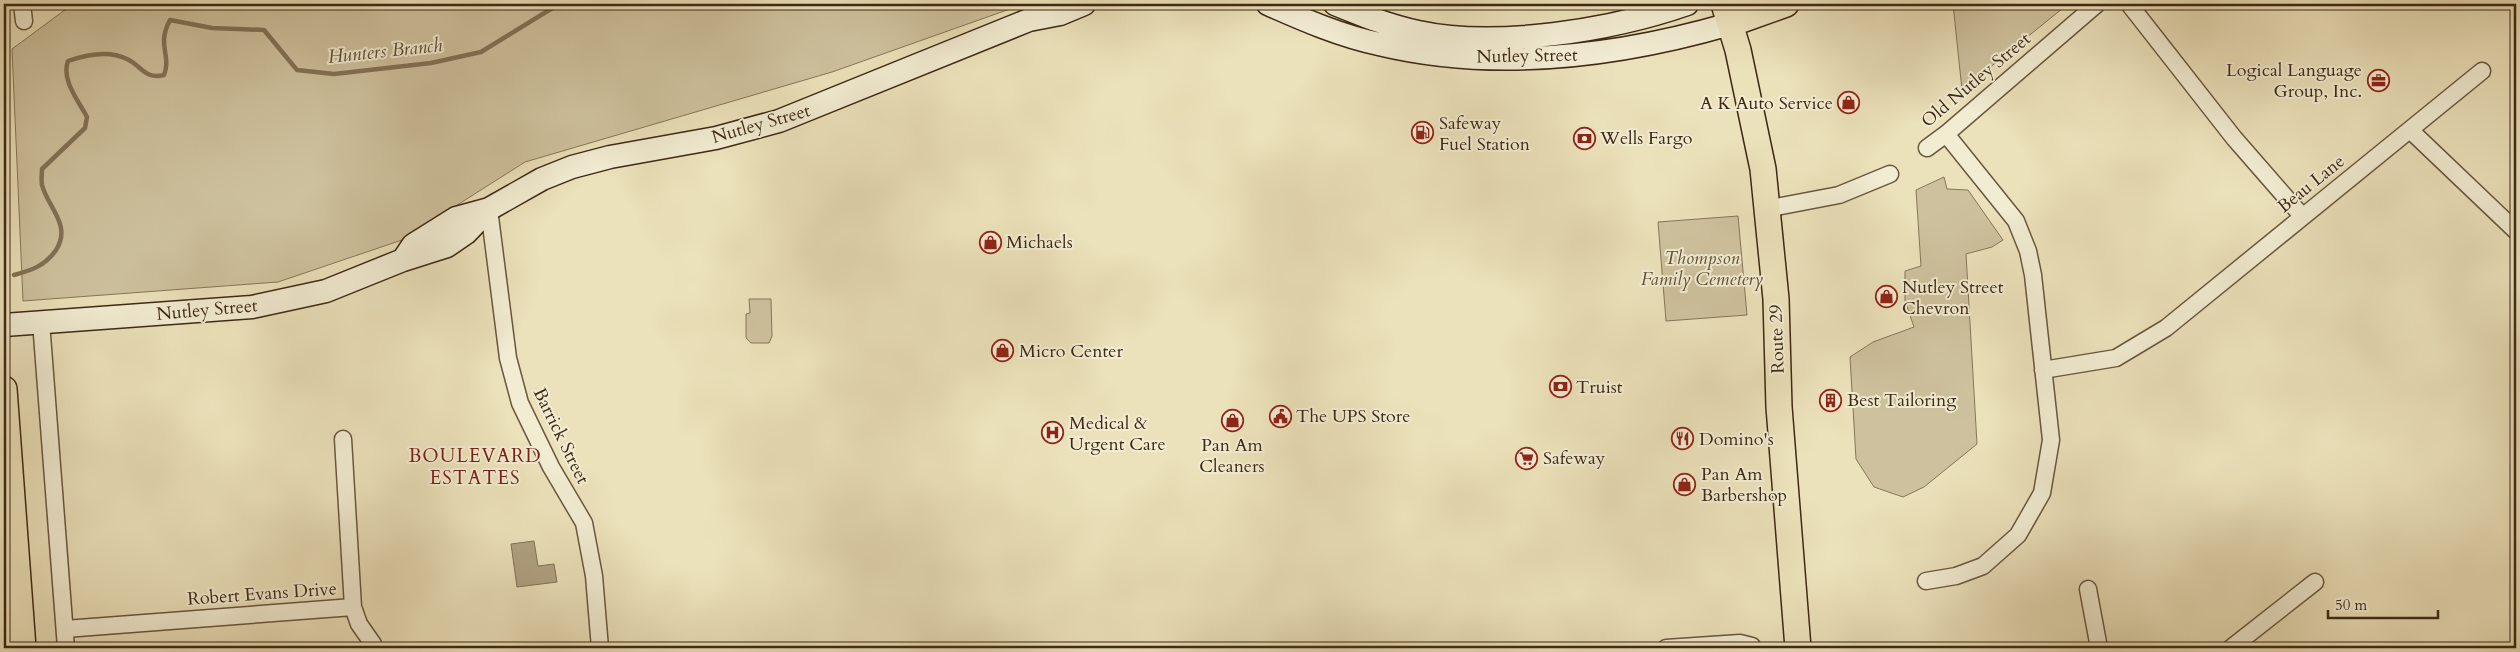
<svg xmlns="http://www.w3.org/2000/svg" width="2520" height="652" font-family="Cardo,serif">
  <rect width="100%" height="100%" fill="#ebe1ba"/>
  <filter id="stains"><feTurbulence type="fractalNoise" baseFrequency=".004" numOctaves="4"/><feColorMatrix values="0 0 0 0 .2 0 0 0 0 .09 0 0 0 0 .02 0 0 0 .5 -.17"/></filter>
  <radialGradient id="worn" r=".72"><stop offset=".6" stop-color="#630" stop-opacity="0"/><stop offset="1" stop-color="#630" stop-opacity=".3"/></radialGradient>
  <path fill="#cec29e" stroke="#867659" d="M73 4H1024L832 72 525 162 402 240 278 282 23 301 12 49Z
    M1953 4H2068L1962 90Z
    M1944 177 1947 189 1968 190 2003 240 1992 247 1966 254 1977 444 1924 487 1903 497 1874 487 1856 459 1850 357 1873 342 1914 327 1905 301V271L1921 266 1916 190Z
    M1738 216 1747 315 1666 321 1658 222Z
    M749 299H771L772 336 769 343H751L746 338V314L750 313Z"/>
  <path fill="#b0a282" stroke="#827256" d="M534 541 538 566 554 564 557 582 517 587 511 544Z"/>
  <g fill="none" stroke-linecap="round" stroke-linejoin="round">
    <path stroke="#827256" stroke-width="4.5" d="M14 275C32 270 45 266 56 250 72 225 48 208 42 185 41 180 42 174 42 169L85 128 87 117C78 100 61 80 68 61 85 55 109 50 127 59 142 66 145 80 164 75 172 55 156 46 170 20L212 28 264 30 297 70 334 74 431 63 481 52 559 4"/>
    <defs>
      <path id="street" d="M22 4 24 21
        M2129 4 2234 138 2302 216
        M2410 130 2516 231
        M1927 148 1946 134 2097 4
        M489 209 508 358 520 403 551 467 584 523 594 576 600 648
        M1766 209 1839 195 1890 174
        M41 322 66 648
        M2043 370 2116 358 2166 328 2482 71
        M343 439 353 607 359 624 373 644
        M1926 581 1956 576 1983 566 2018 535 2042 493 2051 440 2033 275 2028 251 2016 221 1946 134
        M2088 589 2099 648
        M65 629 353 607
        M1666 648 1740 643 1752 646 1753 648
        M2231 648 2315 582"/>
      <path id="secondary" d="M1268 4C1304 20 1341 36 1379 44 1496 72 1616 57 1730 24
        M1335 4C1362 15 1389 26 1418 32 1496 49 1612 30 1687 4
        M403 260 413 245 456 218 489 209 542 179 572 167 610 157 716 138 779 121 1029 20 1060 14 1084 4
        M4 325 252 307 326 291 403 260 447 246 466 233 489 209"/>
      <path id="primary" d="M1724 4 1738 50 1763 169 1776 299 1779 407 1798 648
        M1730 24 1786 4
        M4 389 23 648"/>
    </defs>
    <use href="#street" stroke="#69573e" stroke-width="19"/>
    <use href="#secondary" stroke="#3e2914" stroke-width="25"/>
    <use href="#primary" stroke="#3e2914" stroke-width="28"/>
    <use href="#street" stroke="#f2ecd2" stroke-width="16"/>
    <use href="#secondary" stroke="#f2ecd2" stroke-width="22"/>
    <use href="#primary" stroke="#ebe1ba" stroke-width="25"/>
  </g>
  <defs>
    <symbol id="office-ring" viewBox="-11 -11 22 22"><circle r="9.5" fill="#f2ecd2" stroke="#8f2418" stroke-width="1.5"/><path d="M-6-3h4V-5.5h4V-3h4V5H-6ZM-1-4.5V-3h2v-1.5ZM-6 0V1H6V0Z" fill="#8f2418"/></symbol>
    <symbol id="shop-ring" viewBox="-11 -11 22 22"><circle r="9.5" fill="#f2ecd2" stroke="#8f2418" stroke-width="1.5"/><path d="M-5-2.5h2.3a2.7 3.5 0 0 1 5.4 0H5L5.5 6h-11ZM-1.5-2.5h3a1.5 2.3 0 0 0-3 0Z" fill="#8f2418"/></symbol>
    <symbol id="fuel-ring" viewBox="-11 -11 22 22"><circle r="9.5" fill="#f2ecd2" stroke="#8f2418" stroke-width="1.5"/><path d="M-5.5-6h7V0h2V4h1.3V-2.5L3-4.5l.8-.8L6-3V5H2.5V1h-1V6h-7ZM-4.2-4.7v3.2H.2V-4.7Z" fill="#8f2418"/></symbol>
    <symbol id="bank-ring" viewBox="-11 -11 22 22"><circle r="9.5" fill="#f2ecd2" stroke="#8f2418" stroke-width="1.5"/><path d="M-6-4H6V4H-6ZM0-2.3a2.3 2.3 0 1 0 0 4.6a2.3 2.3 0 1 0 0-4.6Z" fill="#8f2418"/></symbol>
    <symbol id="building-ring" viewBox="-11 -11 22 22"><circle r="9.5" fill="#f2ecd2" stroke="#8f2418" stroke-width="1.5"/><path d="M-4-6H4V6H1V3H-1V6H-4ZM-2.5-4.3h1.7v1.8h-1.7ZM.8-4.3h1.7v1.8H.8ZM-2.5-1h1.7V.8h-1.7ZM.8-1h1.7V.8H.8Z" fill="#8f2418"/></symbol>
    <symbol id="civic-ring" viewBox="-11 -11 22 22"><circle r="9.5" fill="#f2ecd2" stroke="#8f2418" stroke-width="1.5"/><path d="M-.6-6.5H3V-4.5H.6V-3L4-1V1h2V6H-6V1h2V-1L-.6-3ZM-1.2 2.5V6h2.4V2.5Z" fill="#8f2418"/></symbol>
    <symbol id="hospital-ring" viewBox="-11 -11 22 22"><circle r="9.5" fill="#f2ecd2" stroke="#8f2418" stroke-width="1.5"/><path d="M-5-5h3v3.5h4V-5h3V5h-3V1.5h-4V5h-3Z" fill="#8f2418"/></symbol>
    <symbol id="restaurant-ring" viewBox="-11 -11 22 22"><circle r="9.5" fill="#f2ecd2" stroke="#8f2418" stroke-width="1.5"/><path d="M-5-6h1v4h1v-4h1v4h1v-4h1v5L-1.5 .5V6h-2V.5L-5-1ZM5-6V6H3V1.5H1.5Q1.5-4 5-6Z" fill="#8f2418"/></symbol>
    <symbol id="supermarket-ring" viewBox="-11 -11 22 22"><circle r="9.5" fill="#f2ecd2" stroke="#8f2418" stroke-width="1.5"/><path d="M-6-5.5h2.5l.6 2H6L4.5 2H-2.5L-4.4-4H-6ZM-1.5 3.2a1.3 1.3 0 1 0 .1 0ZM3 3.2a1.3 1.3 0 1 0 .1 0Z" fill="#8f2418"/></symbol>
  </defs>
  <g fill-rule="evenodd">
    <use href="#office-ring" x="2366" y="68" width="25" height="25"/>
    <use href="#shop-ring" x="1836" y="90" width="25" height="25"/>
    <use href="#fuel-ring" x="1410" y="120" width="25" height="25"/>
    <use href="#bank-ring" x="1572" y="126" width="25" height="25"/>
    <use href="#shop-ring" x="978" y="230" width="25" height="25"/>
    <use href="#shop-ring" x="1874" y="284" width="25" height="25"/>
    <use href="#shop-ring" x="990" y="338" width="25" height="25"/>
    <use href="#bank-ring" x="1548" y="374" width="25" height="25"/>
    <use href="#building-ring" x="1818" y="388" width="25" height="25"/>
    <use href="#civic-ring" x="1268" y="404" width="25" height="25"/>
    <use href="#shop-ring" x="1220" y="408" width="25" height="25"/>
    <use href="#hospital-ring" x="1040" y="420" width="25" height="25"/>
    <use href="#restaurant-ring" x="1670" y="426" width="25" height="25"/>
    <use href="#supermarket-ring" x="1514" y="446" width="25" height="25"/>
    <use href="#shop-ring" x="1672" y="472" width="25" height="25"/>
  </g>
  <g text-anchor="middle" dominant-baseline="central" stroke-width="4" stroke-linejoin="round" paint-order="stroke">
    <g font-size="18" fill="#3e2914" stroke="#f2ecd2">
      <text transform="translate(1527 56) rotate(-1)">Nutley Street</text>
      <text transform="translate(1976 80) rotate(-40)">Old Nutley Street</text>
      <text transform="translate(761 124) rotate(-16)">Nutley Street</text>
      <text transform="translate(2311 184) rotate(-39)">Beau Lane</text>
      <text transform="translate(207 310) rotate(-5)">Nutley Street</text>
      <text transform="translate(1777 339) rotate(-92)">Route 29</text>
      <text transform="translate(561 436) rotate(64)">Barrick Street</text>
      <text transform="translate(262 594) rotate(-4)">Robert Evans Drive</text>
    </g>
    <g font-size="18" fill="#3e2914" stroke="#f2ecd2" text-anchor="start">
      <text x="2362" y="70" text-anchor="end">Logical Language<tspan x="2362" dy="21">Group, Inc.</tspan></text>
      <text x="1833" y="103" text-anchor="end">A K Auto Service</text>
      <text x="1439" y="123">Safeway<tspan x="1439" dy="21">Fuel Station</tspan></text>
      <text x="1600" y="138">Wells Fargo</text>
      <text x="1006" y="242">Michaels</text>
      <text x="1902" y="287">Nutley Street<tspan x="1902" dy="21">Chevron</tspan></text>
      <text x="1019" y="351">Micro Center</text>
      <text x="1576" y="387">Truist</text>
      <text x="1847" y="400">Best Tailoring</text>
      <text x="1296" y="416">The UPS Store</text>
      <text x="1069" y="423">Medical &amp;<tspan x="1069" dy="21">Urgent Care</tspan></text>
      <text x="1699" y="439">Domino's</text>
      <text x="1232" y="445" text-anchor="middle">Pan Am<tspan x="1232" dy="21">Cleaners</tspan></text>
      <text x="1543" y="458">Safeway</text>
      <text x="1701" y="474">Pan Am<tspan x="1701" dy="21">Barbershop</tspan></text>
    </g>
    <g font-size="18" font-style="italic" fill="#624f36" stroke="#f2ecd2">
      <text x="1702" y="258">Thompson<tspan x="1702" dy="21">Family Cemetery</tspan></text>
    </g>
    <g font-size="19" font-style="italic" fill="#604d35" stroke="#f2ecd2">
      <text transform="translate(385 51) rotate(-6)">Hunters Branch</text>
    </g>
    <g font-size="19" letter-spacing="1" fill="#7a1f14" stroke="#f2ecd2">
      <text x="475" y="456">BOULEVARD<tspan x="475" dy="22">ESTATES</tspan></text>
    </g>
  </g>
  <rect width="2520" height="652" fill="none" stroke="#ebe1ba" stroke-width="20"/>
  <rect x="5" y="5" width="2510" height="642" fill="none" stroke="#3e2914" stroke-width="2.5"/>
  <rect x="10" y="10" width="2500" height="632" fill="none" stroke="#3e2914"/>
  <path d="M2328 610v8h110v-8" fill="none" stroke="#3e2914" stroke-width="2.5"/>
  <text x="2335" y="610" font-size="15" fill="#3e2914" stroke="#f2ecd2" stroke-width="4" paint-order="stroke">50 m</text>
  <rect width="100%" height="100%" filter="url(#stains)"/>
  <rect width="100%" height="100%" fill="url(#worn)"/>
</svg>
